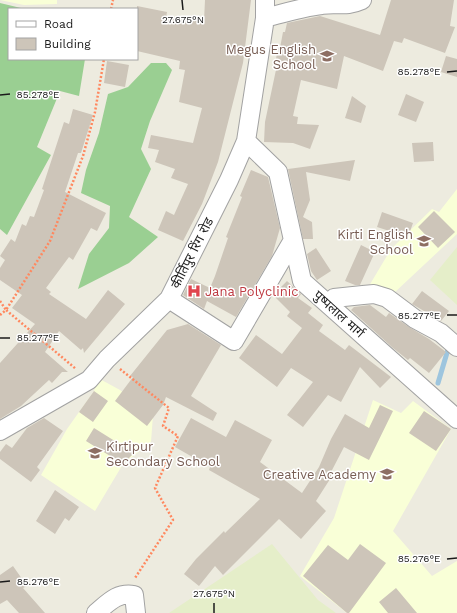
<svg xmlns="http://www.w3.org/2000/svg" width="457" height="613" font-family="'Work Sans','Noto Sans Devanagari',sans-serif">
  <rect width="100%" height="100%" fill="#edebdf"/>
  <path fill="#f9ffd7" d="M0 0H57V4L24 5Z
    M457 189V234L394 293 369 286 391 249 432 209 439 212Z
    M98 378 120 390 153 415 151 442 123 464 95 511 41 475 67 429 94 391Z
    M373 400 401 413 413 401 451 429 393 531 432 576 457 561V613H347L300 576 334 518Z"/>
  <path fill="#e5eec9" d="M457 247V305L430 280Z
    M272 544 318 600 336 613H169Z"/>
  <path fill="#9acf92" d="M0 3 25 9H9V59H85L79 96 60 91 37 147 51 155 7 235 0 229Z
    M151 63H166L172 70 150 121 141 149 151 169 129 217 158 237 129 263 78 289 89 254 109 228 110 206 81 193 86 170 99 133 108 94 128 87Z"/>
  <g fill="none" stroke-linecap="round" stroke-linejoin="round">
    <path stroke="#9dc5de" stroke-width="5" d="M438 383 449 346"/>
  </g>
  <path fill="#cdc5b9" d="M205 0H251L243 63 218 162 202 204 183 241 158 230 166 211 174 215 188 184 171 178 175 169 155 162 159 150 148 148 151 135 193 143 202 108 179 102 185 70 179 69 180 61 137 51V6L167 12 166 18 204 21Z
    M391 0H454L450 26 455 27 445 53 404 38 402 43 394 41 383 71 344 56 337 89 301 80 293 116 298 117 297 124 319 125 310 149 293 143 264 142 265 122 277 65H275L278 47 280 48 283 32H285L287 23 320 16 380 35Z
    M446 56 457 59V77L441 72Z
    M107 61 129 65 125 87 104 83Z
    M406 94 424 102 416 122 398 115Z
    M352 96 366 106 361 123 345 118Z
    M73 109 93 115 81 153H78L65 192 106 213 97 231 91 228 73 260 69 257 46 288 51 292 49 294 86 319 108 290 125 304 84 353 83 348 81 350 59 331 45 352 68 372H62L52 383 49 380 21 406 0 419V363L35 324 12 308 22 295 0 280V268L5 260 0 256 11 239 15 242 22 224 26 226 30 216 34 217 44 190 42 189 64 122 69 124Z
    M433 142 434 161 414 162 412 143Z
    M355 160 350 181 306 172 310 200 303 217 312 222 313 239H303L288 169Z
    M251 170 268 177 280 228 272 256 236 317 207 301 204 309 183 295 191 279 210 288 215 276 228 238 226 237 242 197 240 196Z
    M434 211 455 232 438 248 418 227Z
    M382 212 413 223 408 237 377 227Z
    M361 245 375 252 360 285H355L345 281Z
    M316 248 331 271 317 280 311 271 307 254Z
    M287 281 301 294 298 298 312 308 308 313 323 325 319 331 345 350 349 345 391 377 380 388 360 367 341 402 328 395 303 427 287 415 313 382 291 368 277 387 239 358 256 335 282 354 302 328 287 316 290 312 273 295Z
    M422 291 449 311 441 321 412 304Z
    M370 305 386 317 389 313 409 327 429 339 446 352 429 373 410 358 408 360 393 348 351 310 354 307Z
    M188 324 221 345 191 396 217 413 213 421 166 397 163 405 147 426 115 401 133 377 130 376 167 330Z
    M94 391 108 401 93 422 79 412Z
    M380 405 393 411 369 460 344 447 330 474 332 476 316 501 326 511 301 539 279 519 223 575 215 566 199 586 184 574 196 559 224 531 225 533 260 499 209 470 210 467 175 447 191 418 226 437 235 420 272 440 260 462 302 493 319 467 331 439 345 414 369 428Z
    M424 411 451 429 436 451 409 433Z
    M44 418 63 431 37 467 40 470 31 482 0 459V452L6 444 12 448 27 428Z
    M94 428 134 453 123 464 86 441Z
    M55 490 79 507 69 521 65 518 55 534 36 521Z
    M360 544 386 563 349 613H347L303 576 328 545 348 560Z
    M13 566 27 586 23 588 45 613H19L7 600 0 604V575Z
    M396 588 417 613H388L379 602Z"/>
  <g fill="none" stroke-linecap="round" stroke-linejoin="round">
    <defs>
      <path id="minor" d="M265 18C284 13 303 7 322 5 339 2 344 8 362 0
        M246 141 278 172 302 281 457 419
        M169 299 234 341 293 240
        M328 304 334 298 363 295 374 294 387 298 415 319 441 333 457 347
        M0 431 89 380 107 359 169 299 229 180 246 141 265 18V0
        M96 613C108 603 117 592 134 595L136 613"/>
    </defs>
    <use href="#minor" stroke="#a2a2a2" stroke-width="20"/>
    <path stroke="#ff885f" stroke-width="2.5" stroke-dasharray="2 2" stroke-linecap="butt" d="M111 9 113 0
      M0 301 6 310 50 241 83 156 95 112 104 59
      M0 315 6 310 76 369
      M120 369 169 408 163 426 178 436 155 488 173 520 135 578"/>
    <use href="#minor" stroke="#fff" stroke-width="18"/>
  </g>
  <path fill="none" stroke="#1b1b1b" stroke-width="1.5" d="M182 0 183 10M447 72 457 71M0 95 10 94M447 315H457M0 338H10M447 559 457 558M0 582 10 581M214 603V613"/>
  <defs>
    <symbol id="school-bare" viewBox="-9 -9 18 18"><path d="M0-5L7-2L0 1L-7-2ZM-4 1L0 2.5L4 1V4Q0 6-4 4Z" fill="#8d6e63" stroke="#fff" stroke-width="2.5" paint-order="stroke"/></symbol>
    <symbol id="hospital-bare" viewBox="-9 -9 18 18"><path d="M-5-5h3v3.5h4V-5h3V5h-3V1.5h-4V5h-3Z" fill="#e0444e" stroke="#fff" stroke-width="2.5" paint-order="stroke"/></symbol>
  </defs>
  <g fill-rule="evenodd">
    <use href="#school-bare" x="317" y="46" width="20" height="20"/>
    <use href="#school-bare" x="414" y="231" width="20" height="20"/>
    <use href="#hospital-bare" x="184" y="281" width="20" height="20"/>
    <use href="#school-bare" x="85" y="443" width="20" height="20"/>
    <use href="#school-bare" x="377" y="464" width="20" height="20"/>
  </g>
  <g text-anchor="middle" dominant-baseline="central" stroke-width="3" stroke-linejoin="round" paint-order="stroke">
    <g font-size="13" fill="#785e54" stroke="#fff" text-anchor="end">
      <text x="316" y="49">Megus English<tspan x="316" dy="15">School</tspan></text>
      <text x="413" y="234">Kirti English<tspan x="413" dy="15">School</tspan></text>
      <text x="106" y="446" text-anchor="start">Kirtipur<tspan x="106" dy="15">Secondary School</tspan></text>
      <text x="376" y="474">Creative Academy</text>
    </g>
    <g font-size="13" fill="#1b1b1b" stroke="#fff">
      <text transform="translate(192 253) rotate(-63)">कीर्तिपुर रिंग रोड</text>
      <text transform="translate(339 314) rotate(42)">पुष्पलाल मार्ग</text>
    </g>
    <g font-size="13" fill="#be3a42" stroke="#fff" text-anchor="start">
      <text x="205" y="291">Jana Polyclinic</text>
    </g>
  </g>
  <g font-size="10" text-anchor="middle" fill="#1b1b1b" stroke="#fff" stroke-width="3" stroke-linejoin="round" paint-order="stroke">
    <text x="183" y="23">27.675°N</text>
    <text x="419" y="75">85.278°E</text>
    <text x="38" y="98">85.278°E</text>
    <text x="419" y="319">85.277°E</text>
    <text x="38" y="341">85.277°E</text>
    <text x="419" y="562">85.276°E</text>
    <text x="38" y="585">85.276°E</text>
    <text x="214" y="597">27.675°N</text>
  </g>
  <rect x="8" y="8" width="130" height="52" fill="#ffffff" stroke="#a4a4a4"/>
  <rect x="16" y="21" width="20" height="6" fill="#ffffff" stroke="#a4a4a4"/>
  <text x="44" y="28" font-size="12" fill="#1b1b1b">Road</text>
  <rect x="16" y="38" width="20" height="12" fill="#cdc5b9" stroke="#a4a4a4"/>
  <text x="44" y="48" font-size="12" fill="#1b1b1b">Building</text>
</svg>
